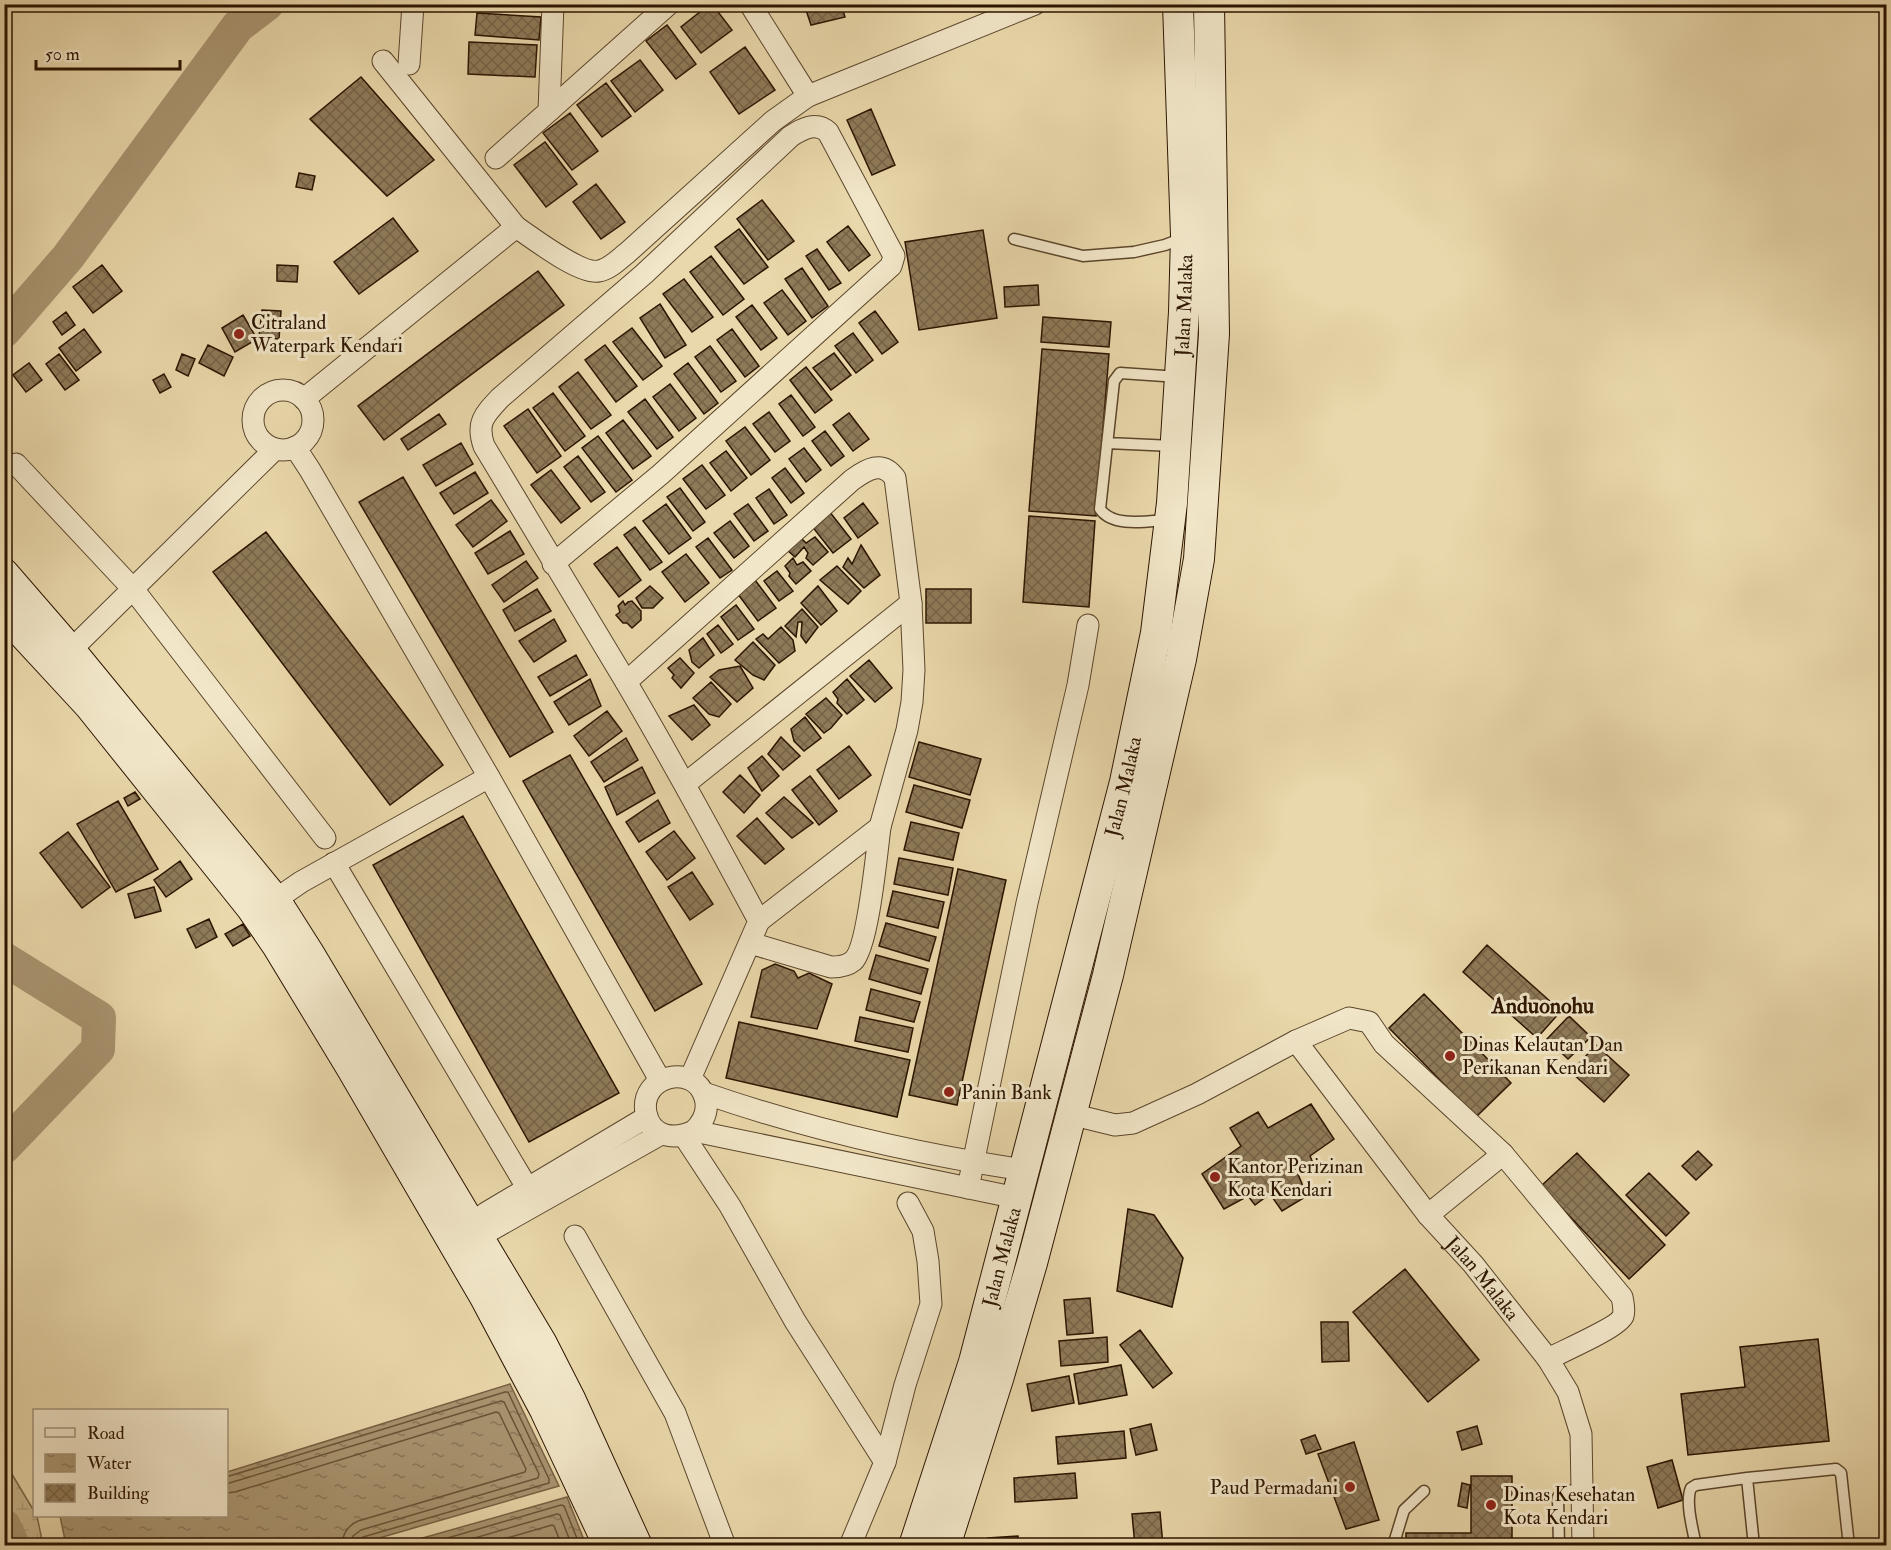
<svg xmlns="http://www.w3.org/2000/svg" width="1891" height="1550" font-family="'IM FELL Double Pica',serif">
  <defs>
    <pattern id="wetland-marsh" width="20" height="14" patternUnits="userSpaceOnUse" patternTransform="scale(1.5)"><rect width="20" height="14" fill="#c9b78e"/><path d="M1 5h8M5 5V1M11 12h8M15 12V8" fill="none" stroke="#ad9c79"/></pattern>
    <pattern id="water-ripples" width="26" height="14" patternUnits="userSpaceOnUse" patternTransform="scale(1.5)"><rect width="26" height="14" fill="#a99571"/><path d="M2 4q2-2 4 0t4 0M15 11q2-2 4 0t4 0" fill="none" stroke="#8a785a"/></pattern>
    <pattern id="building-cross-hatch" width="8" height="8" patternUnits="userSpaceOnUse" patternTransform="scale(1.5)"><rect width="8" height="8" fill="#8e7a59"/><path d="M0 0l8 8M0 8l8-8" fill="none" stroke="#746347"/></pattern>
  </defs>
  <rect width="100%" height="100%" fill="#e9d8ab"/>
  <filter id="stains"><feTurbulence type="fractalNoise" baseFrequency=".00333" numOctaves="4"/><feColorMatrix values="0 0 0 0 .2 0 0 0 0 .09 0 0 0 0 .02 0 0 0 .5 -.17"/></filter>
  <radialGradient id="worn" r=".72"><stop offset=".6" stop-color="#630" stop-opacity="0"/><stop offset="1" stop-color="#630" stop-opacity=".3"/></radialGradient>
  <path fill="url(#wetland-marsh)" stroke="#7a6647" stroke-width="1.5" d="M4 1461 34 1511V1516H37L43 1545H5Z"/>
  <path fill="url(#water-ripples)" stroke="#776144" stroke-width="1.5" d="M510 1384 559 1486 355 1545H66L60 1516H226L227 1472Z
    M567 1497 586 1545H398Z"/>
  <g fill="none" stroke-linecap="round" stroke-linejoin="round">
    <path stroke="#6a5438" stroke-width="1.5" d="M226 1477 505 1392H508L549 1479V1483L363 1537 359 1540 358 1546
      M226 1484 501 1401 504 1402 539 1474 538 1478 361 1530 353 1536 351 1546
      M226 1493 235 1492 496 1412 499 1413 526 1469 525 1472 358 1521C347 1526 342 1534 342 1546
      M420 1546 561 1505 564 1506 580 1546
      M447 1546 557 1514 560 1515 572 1546
      M479 1546 552 1525 554 1526 562 1546"/>
    <path stroke="#a99571" stroke-width="34" d="M4 331 68 257 238 26 267 4
      M4 959 99 1018 98 1049 4 1147
      M4 1526 13 1546"/>
  </g>
  <path fill="url(#building-cross-hatch)" stroke="#2c1400" stroke-width="1.5" d="M509 4H538V9Z
    M710 4H712L732 30 701 53 681 27Z
    M804 4H841L845 17 811 25Z
    M477 13 541 17 539 40 475 35Z
    M667 25 696 64 676 79 646 41Z
    M469 42 537 45 535 77 468 74Z
    M745 47 775 90 739 114 710 72Z
    M640 60 663 90 635 112 611 81Z
    M361 77 434 160 387 196 310 119Z
    M606 83 631 116 602 137 577 105Z
    M871 109 895 165 872 175 847 120Z
    M570 113 598 151 572 170 543 133Z
    M545 142 577 184 546 207 514 165Z
    M299 173 315 176 312 190 296 187Z
    M596 184 625 222 601 239 573 202Z
    M762 200 794 241 768 260 737 219Z
    M393 218 418 251 359 294 334 262Z
    M848 226 870 255 849 271 827 242Z
    M739 229 768 267 744 284 715 247Z
    M983 230 997 318 919 330 905 242Z
    M817 249 841 283 829 290 806 256Z
    M711 256 744 299 723 315 690 272Z
    M102 265 122 291 93 313 73 287Z
    M277 265 298 266 297 282 277 281Z
    M802 268 828 306 812 318 785 279Z
    M538 271 564 305 384 440 358 406Z
    M684 279 713 317 692 332 663 294Z
    M1038 285 1039 305 1005 307 1004 287Z
    M782 290 806 321 788 335 764 303Z
    M660 304 686 345 665 358 640 318Z
    M752 305 777 338 761 350 736 317Z
    M262 310 281 311 279 339 259 337Z
    M875 311 898 342 882 354 859 323Z
    M66 312 75 325 62 335 53 322Z
    M243 315 257 339 235 352 222 328Z
    M1043 317 1111 322 1109 347 1041 342Z
    M632 328 662 366 643 380 613 342Z
    M84 329 101 352 76 371 59 348Z
    M732 329 759 366 745 377 717 340Z
    M853 333 873 360 856 373 835 346Z
    M208 345 233 357 224 376 199 363Z
    M605 345 637 386 616 402 585 360Z
    M710 346 736 381 721 392 695 357Z
    M1042 349 1109 354 1096 516 1029 511Z
    M834 353 851 375 831 390 813 368Z
    M59 354 79 380 65 390 46 364Z
    M182 354 195 359 188 376 176 370Z
    M29 363 42 380 26 392 13 375Z
    M688 363 718 403 704 414 674 374Z
    M806 367 832 400 815 413 790 380Z
    M578 372 611 415 591 429 559 387Z
    M164 374 171 387 160 393 153 380Z
    M670 384 696 418 679 431 653 397Z
    M553 393 585 436 565 451 533 408Z
    M791 395 815 427 803 436 779 404Z
    M645 399 673 437 657 449 628 412Z
    M528 409 561 456 537 473 504 426Z
    M769 412 790 441 775 452 753 424Z
    M849 413 869 439 853 451 833 425Z
    M439 414 446 424 408 450 401 439Z
    M623 420 651 456 633 469 606 433Z
    M745 427 770 460 751 475 726 441Z
    M825 431 844 456 831 466 812 441Z
    M598 436 632 480 616 492 582 448Z
    M461 443 473 464 436 486 423 465Z
    M804 448 821 470 806 482 789 459Z
    M726 451 747 478 731 491 710 463Z
    M578 456 605 492 591 502 564 467Z
    M702 465 725 495 706 509 683 479Z
    M785 468 804 493 791 503 772 478Z
    M551 470 580 508 561 523 531 485Z
    M475 472 488 493 454 514 440 493Z
    M403 477 553 732 510 757 359 502Z
    M680 488 705 522 693 531 667 497Z
    M769 489 787 515 774 524 756 498Z
    M491 500 507 521 473 547 456 525Z
    M863 503 878 523 858 538 844 518Z
    M666 504 691 538 669 554 643 521Z
    M748 504 768 531 754 541 734 514Z
    M829 511 851 539 833 553 811 525Z
    M1029 516 1095 521 1089 607 1023 602Z
    M730 521 749 546 734 558 714 533Z
    M635 527 662 562 650 570 624 535Z
    M510 531 524 554 488 574 475 553Z
    M266 532 443 765 390 805 213 572Z
    M800 537 806 543 815 537 828 552 813 565 806 558 808 553 804 547 795 557 787 550Z
    M708 538 732 570 720 578 696 547Z
    M861 545 880 575 864 588 843 567 848 558 852 564Z
    M617 547 641 580 619 597 594 564Z
    M686 554 709 583 685 602 662 572Z
    M793 558 797 565 803 562 811 571 796 584 789 576 790 573 785 566Z
    M526 561 538 578 504 602 492 585Z
    M837 566 861 591 848 604 820 580Z
    M777 571 793 591 779 601 764 581Z
    M755 580 776 608 758 621 737 593Z
    M650 586 663 598 653 608H642L636 598Z
    M818 586 837 611 821 625 801 603Z
    M537 589 551 611 515 631 503 610Z
    M926 589H971V623H926Z
    M623 601 625 605 628 602 632 601 641 611V620L632 628 627 623H623L616 615 620 612 618 606Z
    M736 605 754 629 738 640 721 617Z
    M802 609 818 627 806 643 801 636 802 622H798L796 637 785 626Z
    M554 619 566 641 534 662 519 641Z
    M718 625 733 644 721 653 707 634Z
    M781 627 793 640 795 651 779 663 756 639 763 634 768 639Z
    M703 638 714 655 699 668 692 662 689 650Z
    M753 642 775 665 764 680 753 675 735 660Z
    M576 655 587 675 550 696 538 677Z
    M680 658 694 673 681 688 672 678 674 675 668 668Z
    M869 660 892 688 875 702 850 676Z
    M740 666 753 688 737 702 710 677 719 670Z
    M590 679 601 706 569 725 554 702Z
    M847 679 864 700 847 714 837 703 838 699 833 692Z
    M711 682 731 704 719 717 709 714 693 698Z
    M826 698 842 715 831 728 824 733 806 714Z
    M694 705 710 725 692 740 669 716Z
    M607 711 622 731 589 756 574 736Z
    M805 717 821 738 804 751 794 741 791 729Z
    M781 737 800 756 783 770 768 754Z
    M626 738 638 760 604 782 591 762Z
    M919 742 981 759 970 795 909 777Z
    M849 746 871 775 839 799 817 770Z
    M570 755 702 984 655 1011 523 781Z
    M762 756 779 776 762 791 748 768Z
    M642 767 655 793 617 815 605 787Z
    M740 775 760 795 744 813 723 792Z
    M810 776 837 811 819 825 792 790Z
    M914 785 970 800 962 828 906 812Z
    M135 792 140 799 128 806 124 798Z
    M784 797 813 823 792 838 766 813Z
    M658 800 670 823 639 842 626 822Z
    M118 801 158 869 116 892 77 824Z
    M463 816 619 1093 529 1142 373 865Z
    M757 818 784 849 765 864 737 836Z
    M911 822 959 833 953 860 904 850Z
    M674 831 695 858 667 880 646 852Z
    M68 832 110 887 82 908 40 853Z
    M899 858 953 868 948 895 894 884Z
    M180 861 192 879 166 897 154 880Z
    M958 869 1006 880 957 1105 909 1095Z
    M692 872 713 904 690 920 668 887Z
    M154 887 161 911 135 918 128 894Z
    M893 891 944 902 938 928 887 916Z
    M209 919 217 937 196 948 187 929Z
    M886 923 936 937 929 961 879 946Z
    M243 924 250 936 233 946 225 934Z
    M1487 945 1561 1011 1537 1038 1463 972Z
    M876 955 928 969 921 994 869 979Z
    M775 964 794 971 798 978 809 973 832 984 817 1029 751 1017 762 970Z
    M871 989 920 1002 914 1022 866 1010Z
    M1424 994 1511 1083 1476 1117 1389 1028Z
    M1569 1016 1591 1037 1568 1059 1547 1039Z
    M860 1017 913 1028 908 1052 855 1041Z
    M739 1022 910 1060 897 1117 726 1078Z
    M1596 1045 1629 1075 1604 1102 1571 1072Z
    M1311 1104 1334 1139 1310 1156 1314 1165 1298 1174 1307 1196 1282 1211 1270 1194 1255 1205 1248 1196 1224 1209 1202 1174 1241 1146 1230 1128 1258 1112 1268 1128Z
    M1698 1151 1712 1165 1696 1180 1682 1166Z
    M1577 1153 1665 1245 1629 1279 1541 1186Z
    M1649 1173 1689 1213 1666 1236 1626 1195Z
    M1128 1209 1154 1215 1183 1258 1172 1307 1117 1291Z
    M1405 1269 1479 1360 1428 1402 1353 1312Z
    M1090 1298 1093 1333 1067 1335 1064 1300Z
    M1321 1322H1348L1349 1361 1322 1362Z
    M1140 1330 1172 1373 1153 1388 1120 1345Z
    M1107 1337 1108 1362 1061 1366 1059 1341Z
    M1818 1339 1829 1441 1688 1455 1681 1394 1745 1387 1740 1347Z
    M1121 1365 1127 1395 1079 1404 1074 1374Z
    M1069 1376 1074 1403 1032 1411 1027 1384Z
    M1151 1424 1157 1450 1136 1455 1130 1429Z
    M1477 1426 1482 1444 1462 1450 1457 1432Z
    M1124 1431 1126 1458 1058 1464 1056 1437Z
    M1315 1435 1321 1449 1306 1454 1301 1440Z
    M1354 1442 1379 1520 1346 1529 1318 1454Z
    M1672 1460 1683 1500 1658 1508 1647 1467Z
    M1075 1473 1077 1498 1015 1502 1014 1478Z
    M1471 1476H1512V1546H1406V1533H1471Z
    M1462 1483 1470 1485 1467 1508 1458 1506Z
    M1160 1512 1163 1546H1135L1132 1514Z
    M1018 1536 1019 1546H989L988 1538Z"/>
  <g fill="none" stroke-linecap="round" stroke-linejoin="round">
    <defs>
      <path id="lane" d="M1014 239 1083 256 1134 252 1165 245 1183 238
        M1107 443 1173 446
        M1167 520C1148 521 1113 528 1100 509L1114 381 1120 373 1179 377
        M1393 1546 1404 1510 1424 1491
        M1559 1546 1558 1497 1563 1491 1582 1490
        M1696 1546C1693 1530 1685 1502 1691 1488L1696 1485 1747 1478
        M1754 1546 1747 1478 1836 1469 1841 1473 1849 1546"/>
      <g id="street">
        <path d="M750 4 808 96"/>
        <path d="M383 61 516 227"/>
        <path d="M409 64 413 4"/>
        <path d="M549 111 669 4"/>
        <path d="M496 158 549 111 553 4"/>
        <circle cx="283" cy="420" r="30"/>
        <path d="M304 399 516 227C533 238 580 275 599 271 610 269 619 259 627 253L773 121 808 96 1035 4"/>
        <path d="M295 447 310 470 489 777 660 1080"/>
        <path d="M16 464 133 589 325 838"/>
        <path d="M553 564 661 474 891 266 894 256 828 132C816 121 802 129 791 136L644 274 500 398C484 415 476 423 484 446 531 525 579 603 626 682 672 760 716 841 759 921L690 1079"/>
        <path d="M80 641 275 449"/>
        <path d="M626 682 852 480C867 469 882 460 895 478L911 603 685 784"/>
        <path d="M334 863 528 1189"/>
        <path d="M275 900 301 882 489 777"/>
        <path d="M759 921 880 827 907 730 912 702 914 670 911 603"/>
        <path d="M750 943 831 967C839 967 847 966 853 961 868 948 877 850 880 827"/>
        <path d="M1296 1041 1349 1018 1369 1022 1384 1044 1503 1154 1428 1215"/>
        <path d="M704 1093C808 1129 916 1154 1024 1170"/>
        <path id="s1" d="M1070 1114 1115 1125 1133 1123 1197 1094 1296 1041 1428 1215 1473 1264 1548 1359 1568 1392 1581 1434 1583 1546"/>
        <path d="M694 1131C703 1122 709 1111 705 1098 695 1062 639 1075 646 1113 651 1138 675 1140 694 1131L1017 1198"/>
        <path d="M684 1136 730 1206 795 1321 885 1462"/>
        <path d="M1503 1154 1622 1297C1623 1302 1625 1310 1623 1316 1619 1327 1561 1352 1548 1359"/>
        <path d="M968 1188 1027 903 1078 685 1088 625"/>
        <path d="M461 1231 486 1213 647 1117"/>
        <path d="M575 1236 675 1413 725 1546"/>
        <path d="M468 1243 661 1134"/>
        <path d="M850 1546 885 1462 905 1385 931 1304 928 1261 923 1231 908 1203"/>
      </g>
      <g id="secondary">
        <path d="M4 574 69 649 275 900 308 952 542 1344 570 1399 637 1546"/>
        <path d="M4 613 90 706 251 907 277 945 351 1067 485 1297 545 1410 609 1546"/>
        <path id="s2" d="M914 1546 974 1362 1125 782 1156 633 1172 503 1184 312 1186 236 1178 4"/>
        <path d="M945 1546 998 1379 1032 1263 1108 975 1181 659 1199 559 1214 334 1209 4"/>
      </g>
    </defs>
    <use href="#lane" stroke="#5b452b" stroke-width="13"/>
    <use href="#street" stroke="#5b452b" stroke-width="23"/>
    <use href="#secondary" stroke="#2c1400" stroke-width="32"/>
    <use href="#lane" stroke="#f1e6c8" stroke-width="10"/>
    <use href="#street" stroke="#f1e6c8" stroke-width="21"/>
    <use href="#secondary" stroke="#f1e6c8" stroke-width="30"/>
  </g>
  <g fill="#8f2418" stroke="#f1e6c8" stroke-width="2">
    <circle cx="239" cy="334" r="6"/>
    <circle cx="1450" cy="1056" r="6"/>
    <circle cx="949" cy="1092" r="6"/>
    <circle cx="1215" cy="1177" r="6"/>
    <circle cx="1350" cy="1487" r="6"/>
    <circle cx="1491" cy="1505" r="6"/>
  </g>
  <g text-anchor="middle" dominant-baseline="central" stroke-width="6" stroke-linejoin="round" paint-order="stroke">
    <g font-size="20" fill="#2c1400" stroke="#f1e6c8">
      <text stroke="none"><textPath href="#s2" startOffset="1274">Jalan Malaka</textPath></text>
      <text stroke="none"><textPath href="#s2" startOffset="788">Jalan Malaka</textPath></text>
      <text stroke="none"><textPath href="#s2" startOffset="302">Jalan Malaka</textPath></text>
      <text stroke="none"><textPath href="#s1" startOffset="549">Jalan Malaka</textPath></text>
    </g>
    <g font-size="20" fill="#2c1400" stroke="#f1e6c8" text-anchor="start">
      <text x="251" y="322">Citraland<tspan x="251" dy="23">Waterpark Kendari</tspan></text>
      <text x="1462" y="1044">Dinas Kelautan Dan<tspan x="1462" dy="23">Perikanan Kendari</tspan></text>
      <text x="961" y="1092">Panin Bank</text>
      <text x="1227" y="1166">Kantor Perizinan<tspan x="1227" dy="23">Kota Kendari</tspan></text>
      <text x="1338" y="1487" text-anchor="end">Paud Permadani</text>
      <text x="1503" y="1494">Dinas Kesehatan<tspan x="1503" dy="23">Kota Kendari</tspan></text>
    </g>
    <g font-size="22" font-weight="bold" fill="#2c1400" stroke="#f1e6c8">
      <text x="1543" y="1006">Anduonohu</text>
    </g>
  </g>
  <rect width="1891" height="1550" fill="none" stroke="#e9d8ab" stroke-width="24"/>
  <rect x="6" y="6" width="1879" height="1538" fill="none" stroke="#2c1400" stroke-width="3"/>
  <rect x="12" y="12" width="1867" height="1526" fill="none" stroke="#2c1400" stroke-width="1.5"/>
  <rect x="33" y="1409" width="195" height="108" fill="#f1e6c8" stroke="#a29278" stroke-width="1.5"/>
  <rect x="45" y="1428" width="30" height="9" fill="#f1e6c8" stroke="#a29278" stroke-width="1.5"/>
  <text x="87" y="1439" font-size="18" fill="#2c1400">Road</text>
  <rect x="45" y="1454" width="30" height="18" fill="url(#water-ripples)" stroke="#a29278" stroke-width="1.5"/>
  <text x="87" y="1469" font-size="18" fill="#2c1400">Water</text>
  <rect x="45" y="1484" width="30" height="18" fill="url(#building-cross-hatch)" stroke="#a29278" stroke-width="1.5"/>
  <text x="87" y="1499" font-size="18" fill="#2c1400">Building</text>
  <path d="M36 60v9h144v-9" fill="none" stroke="#2c1400" stroke-width="3"/>
  <text x="45" y="60" font-size="18" fill="#2c1400" stroke="#f1e6c8" stroke-width="4.5" paint-order="stroke">50 m</text>
  <rect width="100%" height="100%" filter="url(#stains)"/>
  <rect width="100%" height="100%" fill="url(#worn)"/>
</svg>
